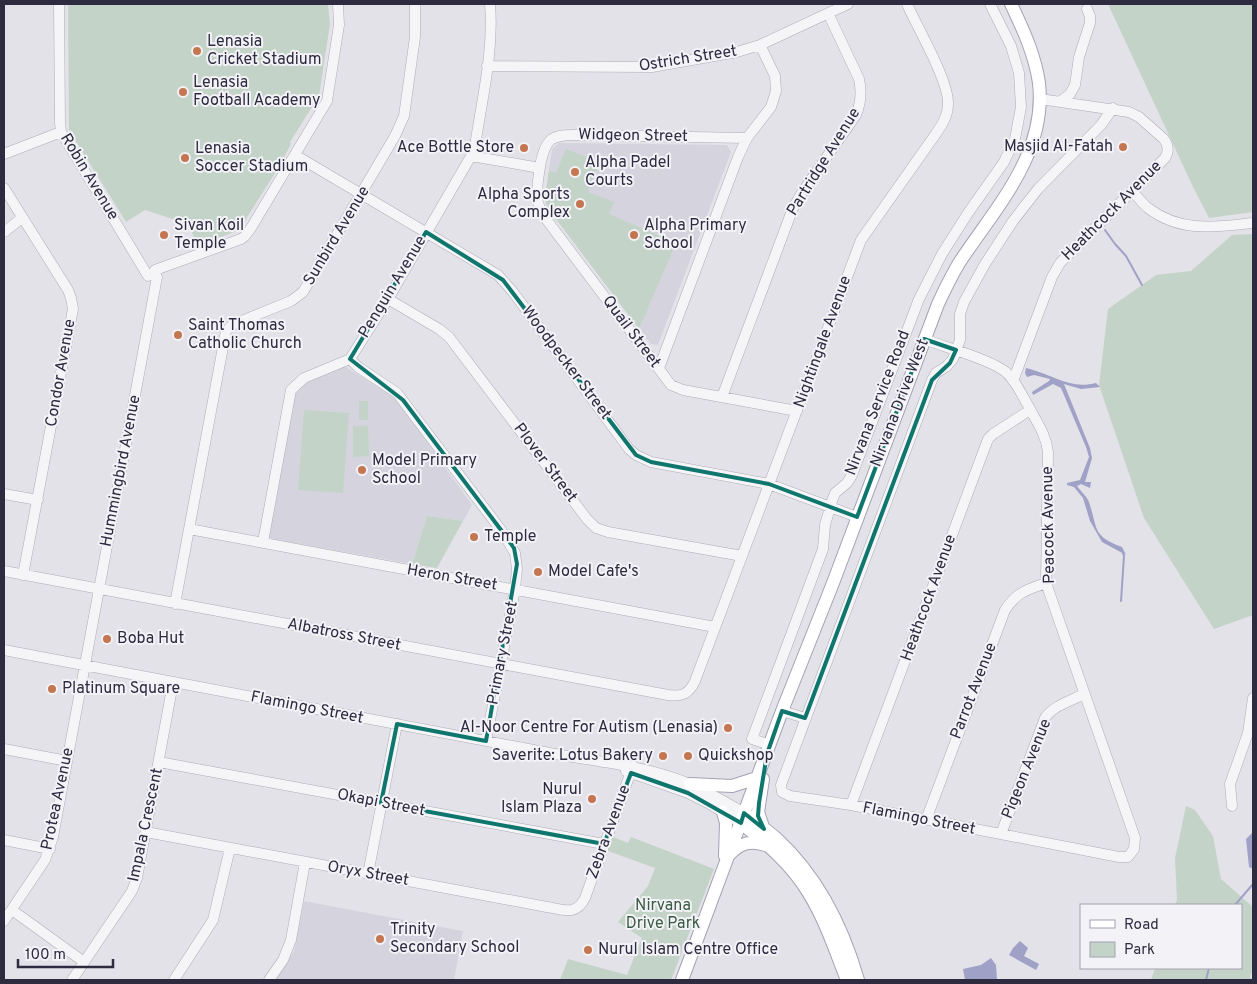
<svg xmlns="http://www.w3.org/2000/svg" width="1257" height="984" font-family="Overpass,sans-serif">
  <rect width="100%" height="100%" fill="#e3e2e9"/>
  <path fill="#d5d4de" d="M559 143 727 145 731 152 658 345 651 344 547 207 545 197 552 149Z
    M344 366 395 397 472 505 463 521 427 516 412 564 266 538 293 389Z
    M304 901 463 931 454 980H275L294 951Z"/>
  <path fill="#c4d3c7" d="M68 4H328L330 24 319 96 290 142 291 144 280 165 239 230 198 246 188 224 145 210 126 222 69 130Z
    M1108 4H1253V212L1209 218 1193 187Z
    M566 149 599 162 588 192 614 202 609 214 676 243 639 329 547 207 545 197 549 171 556 173Z
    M1253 234V615L1214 629 1144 518 1099 385 1108 309 1156 275 1191 271 1232 235Z
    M359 401H368V420H359Z
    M304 410 349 413 343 493 298 490Z
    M353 426H368L369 456 353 457Z
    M427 516 463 521 437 568 412 564Z
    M1186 806 1195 810 1213 836 1221 879 1253 907V970L1250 976 1252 980H1151L1155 968H1241V905H1175L1177 900 1175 858Z
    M611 836 628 843 631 837 714 869 671 980H560L568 959 627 975 642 938 618 922 648 886 655 868 608 851Z"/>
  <path fill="#a0a1c7" d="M1026 368C1052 374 1070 390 1096 383L1100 387 1081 389 1064 384 1090 448 1092 458 1085 482H1091L1090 488 1081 484 1077 486C1081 492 1086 495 1089 502 1098 529 1092 536 1122 547L1126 555 1102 542 1090 521 1083 498 1074 487 1067 485V483L1080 480 1089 457 1086 447 1061 388 1053 384 1033 395 1032 392 1049 381 1050 379 1034 375 1027 377 1025 373Z
    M1252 825H1253V869L1249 867 1246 839 1253 832Z
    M1020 941 1028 948 1024 956 1039 964 1036 970 1009 955 1013 948Z
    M991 958 996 965 997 980H985L982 979 965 980 963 969 981 965Z"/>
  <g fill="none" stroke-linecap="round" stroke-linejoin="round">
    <path stroke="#a0a1c7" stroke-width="2" d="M1105 230 1115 244 1126 256 1142 285
      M1121 601 1124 556 1123 553
      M1235 905 1253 884
      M1206 980 1209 968"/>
    <defs>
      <path id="minor" d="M59 4 60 123 61 132 148 276
        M487 66 652 67 737 52 760 45 848 4
        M1061 101 1070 94 1075 85 1079 57 1090 23V16L1087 9
        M747 138 583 135C573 135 561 134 552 139 540 147 537 184 537 198 538 205 542 213 546 219L671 385 683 390 797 411
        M4 154 61 132
        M295 155 498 275 513 292 629 449 636 455 651 462 769 484 857 517
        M471 156 540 168
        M4 188 68 290 71 298 73 309 23 575
        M1132 191C1137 196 1142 203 1148 208 1181 233 1215 227 1253 223
        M4 232 22 218
        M155 270 241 239 245 236 251 228 327 101 339 25 338 4
        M388 299 439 329 449 337 587 519 596 528 608 532 742 556
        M924 339C944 347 993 360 1007 373 1017 383 1023 397 1030 409 1038 424 1046 435 1048 452L1046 583 1135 838 1134 849 1128 857H1119L851 805 790 796 782 792 781 785 932 380 936 373 947 366 953 359 960 340V314L964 302 985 264 1013 221 1038 189 1101 125 1113 108
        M350 359 358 367 397 393 501 530 515 553 517 569 515 589 486 741
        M659 368 738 157 747 138 771 107 776 91 775 76 760 45
        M1013 381 1052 277 1060 263 1165 158C1169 152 1168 145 1164 139L1139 117 1129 112 1040 99
        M722 397 793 208 803 191 856 115C861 103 862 92 859 79L828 13
        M4 494 38 500
        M189 529 715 627
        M263 542 291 390 304 378 350 359 388 299 471 156 475 146C482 99 494 51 490 4
        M4 571 668 695C682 697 689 694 695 681L861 240 935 135C942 125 948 116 948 104 949 81 917 27 907 4
        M175 604 226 331 232 325 239 322 291 301 303 292 395 136 404 116 415 37V4
        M4 650 555 754C600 762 647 766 690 784 709 792 727 803 744 813
        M782 711 805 718
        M770 745 752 739 823 549 825 525 832 501 835 493 847 483 852 475 919 299 942 254 968 213 1004 162 1015 139 1021 107 1019 73 1011 46 990 4
        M4 749 67 761
        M159 762 604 844
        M626 771 688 793 708 803 741 823
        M851 805 988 439 993 434 1030 410
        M1232 806 1230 784 1248 733 1253 698
        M926 820 1005 610C1017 592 1026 590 1046 583
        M146 832 547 907C564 910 576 916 585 898L633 766
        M1001 834 1045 718C1054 705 1071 701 1084 694
        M4 840 50 849
        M368 874 397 724
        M12 910 84 962
        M4 921 45 860 53 837 157 277
        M72 980 132 891 137 878 173 683
        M174 980 213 920 230 848
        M269 980 283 960 291 940 305 862"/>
      <path id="major" d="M690 784 732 786 757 778
        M723 812 726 823 725 856
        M744 813C755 822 767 830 777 839 818 877 843 928 858 980
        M741 823C766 843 791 864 808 892 825 919 835 950 847 980
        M763 827 758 812 763 779
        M730 854C740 843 751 840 765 845
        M682 980 782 711 833 583 938 304C945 289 952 274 961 260 997 206 1047 153 1039 83 1035 55 1023 29 1011 4"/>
    </defs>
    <use href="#minor" stroke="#adabb6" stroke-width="11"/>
    <use href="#major" stroke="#a4a2b4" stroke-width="14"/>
    <use href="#minor" stroke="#f5f5f8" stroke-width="10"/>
    <use href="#major" stroke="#fff" stroke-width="12"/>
  </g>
  <path fill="none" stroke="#0f766e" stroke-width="4" stroke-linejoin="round" d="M426 232 503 280 636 455 651 462 769 484 857 517 924 339 956 350 950 363 932 380 805 718 782 711 767 754 759 803 758 816 764 829 744 813 741 823 688 793 631 773 604 844 381 803 397 724 486 741 517 564 514 548 501 530 403 400 350 359Z"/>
  <g fill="#c47651" stroke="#f2f2f7" stroke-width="2">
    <circle cx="197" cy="51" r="5"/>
    <circle cx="183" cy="92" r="5"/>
    <circle cx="1123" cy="147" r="5"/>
    <circle cx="524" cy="148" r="5"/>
    <circle cx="185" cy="158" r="5"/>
    <circle cx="575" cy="172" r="5"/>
    <circle cx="580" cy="204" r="5"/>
    <circle cx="164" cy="235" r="5"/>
    <circle cx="634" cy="235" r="5"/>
    <circle cx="178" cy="335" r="5"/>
    <circle cx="362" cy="470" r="5"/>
    <circle cx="474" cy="537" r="5"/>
    <circle cx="538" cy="572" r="5"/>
    <circle cx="107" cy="639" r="5"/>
    <circle cx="52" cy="689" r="5"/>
    <circle cx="728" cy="728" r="5"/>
    <circle cx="663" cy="756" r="5"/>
    <circle cx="688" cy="756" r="5"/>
    <circle cx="592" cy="799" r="5"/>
    <circle cx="380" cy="939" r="5"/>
    <circle cx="588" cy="950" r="5"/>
  </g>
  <g text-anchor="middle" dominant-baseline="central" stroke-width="4" stroke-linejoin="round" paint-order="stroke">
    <g font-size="16" fill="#2e2b40" stroke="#f2f2f7" text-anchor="start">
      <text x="207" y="42">Lenasia<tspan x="207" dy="18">Cricket Stadium</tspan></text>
      <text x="193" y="83">Lenasia<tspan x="193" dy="18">Football Academy</tspan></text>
      <text x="1113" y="147" text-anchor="end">Masjid Al-Fatah</text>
      <text x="514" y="148" text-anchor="end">Ace Bottle Store</text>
      <text x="195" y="149">Lenasia<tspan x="195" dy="18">Soccer Stadium</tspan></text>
      <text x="585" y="163">Alpha Padel<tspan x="585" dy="18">Courts</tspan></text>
      <text x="570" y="195" text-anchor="end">Alpha Sports<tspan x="570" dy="18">Complex</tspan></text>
      <text x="174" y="226">Sivan Koil<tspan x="174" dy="18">Temple</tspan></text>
      <text x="644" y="226">Alpha Primary<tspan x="644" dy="18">School</tspan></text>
      <text x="188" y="326">Saint Thomas<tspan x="188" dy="18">Catholic Church</tspan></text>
      <text x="372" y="461">Model Primary<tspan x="372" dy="18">School</tspan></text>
      <text x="484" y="537">Temple</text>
      <text x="548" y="572">Model Cafe's</text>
      <text x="117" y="639">Boba Hut</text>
      <text x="62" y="689">Platinum Square</text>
      <text x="718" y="728" text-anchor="end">Al-Noor Centre For Autism (Lenasia)</text>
      <text x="653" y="756" text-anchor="end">Saverite: Lotus Bakery</text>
      <text x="698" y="756">Quickshop</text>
      <text x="582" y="790" text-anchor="end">Nurul<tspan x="582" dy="18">Islam Plaza</tspan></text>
      <text x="390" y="930">Trinity<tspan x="390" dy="18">Secondary School</tspan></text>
      <text x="598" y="950">Nurul Islam Centre Office</text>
    </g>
    <g font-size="16" fill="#2e2b40" stroke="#f2f2f7">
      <text transform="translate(688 59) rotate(-9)">Ostrich Street</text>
      <text transform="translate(633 136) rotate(1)">Widgeon Street</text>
      <text transform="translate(824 162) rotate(-58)">Partridge Avenue</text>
      <text transform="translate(89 177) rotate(59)">Robin Avenue</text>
      <text transform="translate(1112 211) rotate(-45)">Heathcock Avenue</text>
      <text transform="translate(337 236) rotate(-59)">Sunbird Avenue</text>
      <text transform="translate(393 287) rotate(-59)">Penguin Avenue</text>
      <text transform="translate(631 332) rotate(53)">Quail Street</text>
      <text transform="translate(823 342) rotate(-70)">Nightingale Avenue</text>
      <text transform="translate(566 363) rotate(53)">Woodpecker Street</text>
      <text transform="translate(61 373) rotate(-80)">Condor Avenue</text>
      <text transform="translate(878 403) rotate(-69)">Nirvana Service Road</text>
      <text transform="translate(900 403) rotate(-69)">Nirvana Drive West</text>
      <text transform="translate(545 463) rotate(53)">Plover Street</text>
      <text transform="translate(121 471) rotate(-79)">Hummingbird Avenue</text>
      <text transform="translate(1049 525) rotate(-91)">Peacock Avenue</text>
      <text transform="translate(452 578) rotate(10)">Heron Street</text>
      <text transform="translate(929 598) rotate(-70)">Heathcock Avenue</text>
      <text transform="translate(344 635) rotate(11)">Albatross Street</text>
      <text transform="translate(503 653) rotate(-79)">Primary Street</text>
      <text transform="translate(974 691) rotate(-69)">Parrot Avenue</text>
      <text transform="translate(307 708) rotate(11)">Flamingo Street</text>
      <text transform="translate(1027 769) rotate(-68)">Pigeon Avenue</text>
      <text transform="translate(58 799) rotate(-78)">Protea Avenue</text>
      <text transform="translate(381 803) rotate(11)">Okapi Street</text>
      <text transform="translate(919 819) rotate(11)">Flamingo Street</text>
      <text transform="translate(146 825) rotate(-78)">Impala Crescent</text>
      <text transform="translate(609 832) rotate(-70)">Zebra Avenue</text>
      <text transform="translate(368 874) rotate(10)">Oryx Street</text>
    </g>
    <g font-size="16" fill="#3a5b43" stroke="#f2f2f7">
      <text x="663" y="906">Nirvana<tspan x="663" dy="18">Drive Park</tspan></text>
    </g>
  </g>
  <rect width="1257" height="984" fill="none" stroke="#2e2b40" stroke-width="10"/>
  <rect x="1080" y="904" width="162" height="65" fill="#f2f2f7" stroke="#a4a2ae"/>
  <rect x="1090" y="920" width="25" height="8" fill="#ffffff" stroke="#a4a2ae"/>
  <text x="1124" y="929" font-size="15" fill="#2e2b40">Road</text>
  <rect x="1090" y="942" width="25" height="15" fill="#c4d3c7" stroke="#a4a2ae"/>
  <text x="1124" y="954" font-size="15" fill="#2e2b40">Park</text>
  <path d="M18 959v8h95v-8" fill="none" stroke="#2e2b40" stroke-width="2.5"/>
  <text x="25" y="959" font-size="15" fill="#2e2b40" stroke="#f2f2f7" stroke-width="4" paint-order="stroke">100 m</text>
</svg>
